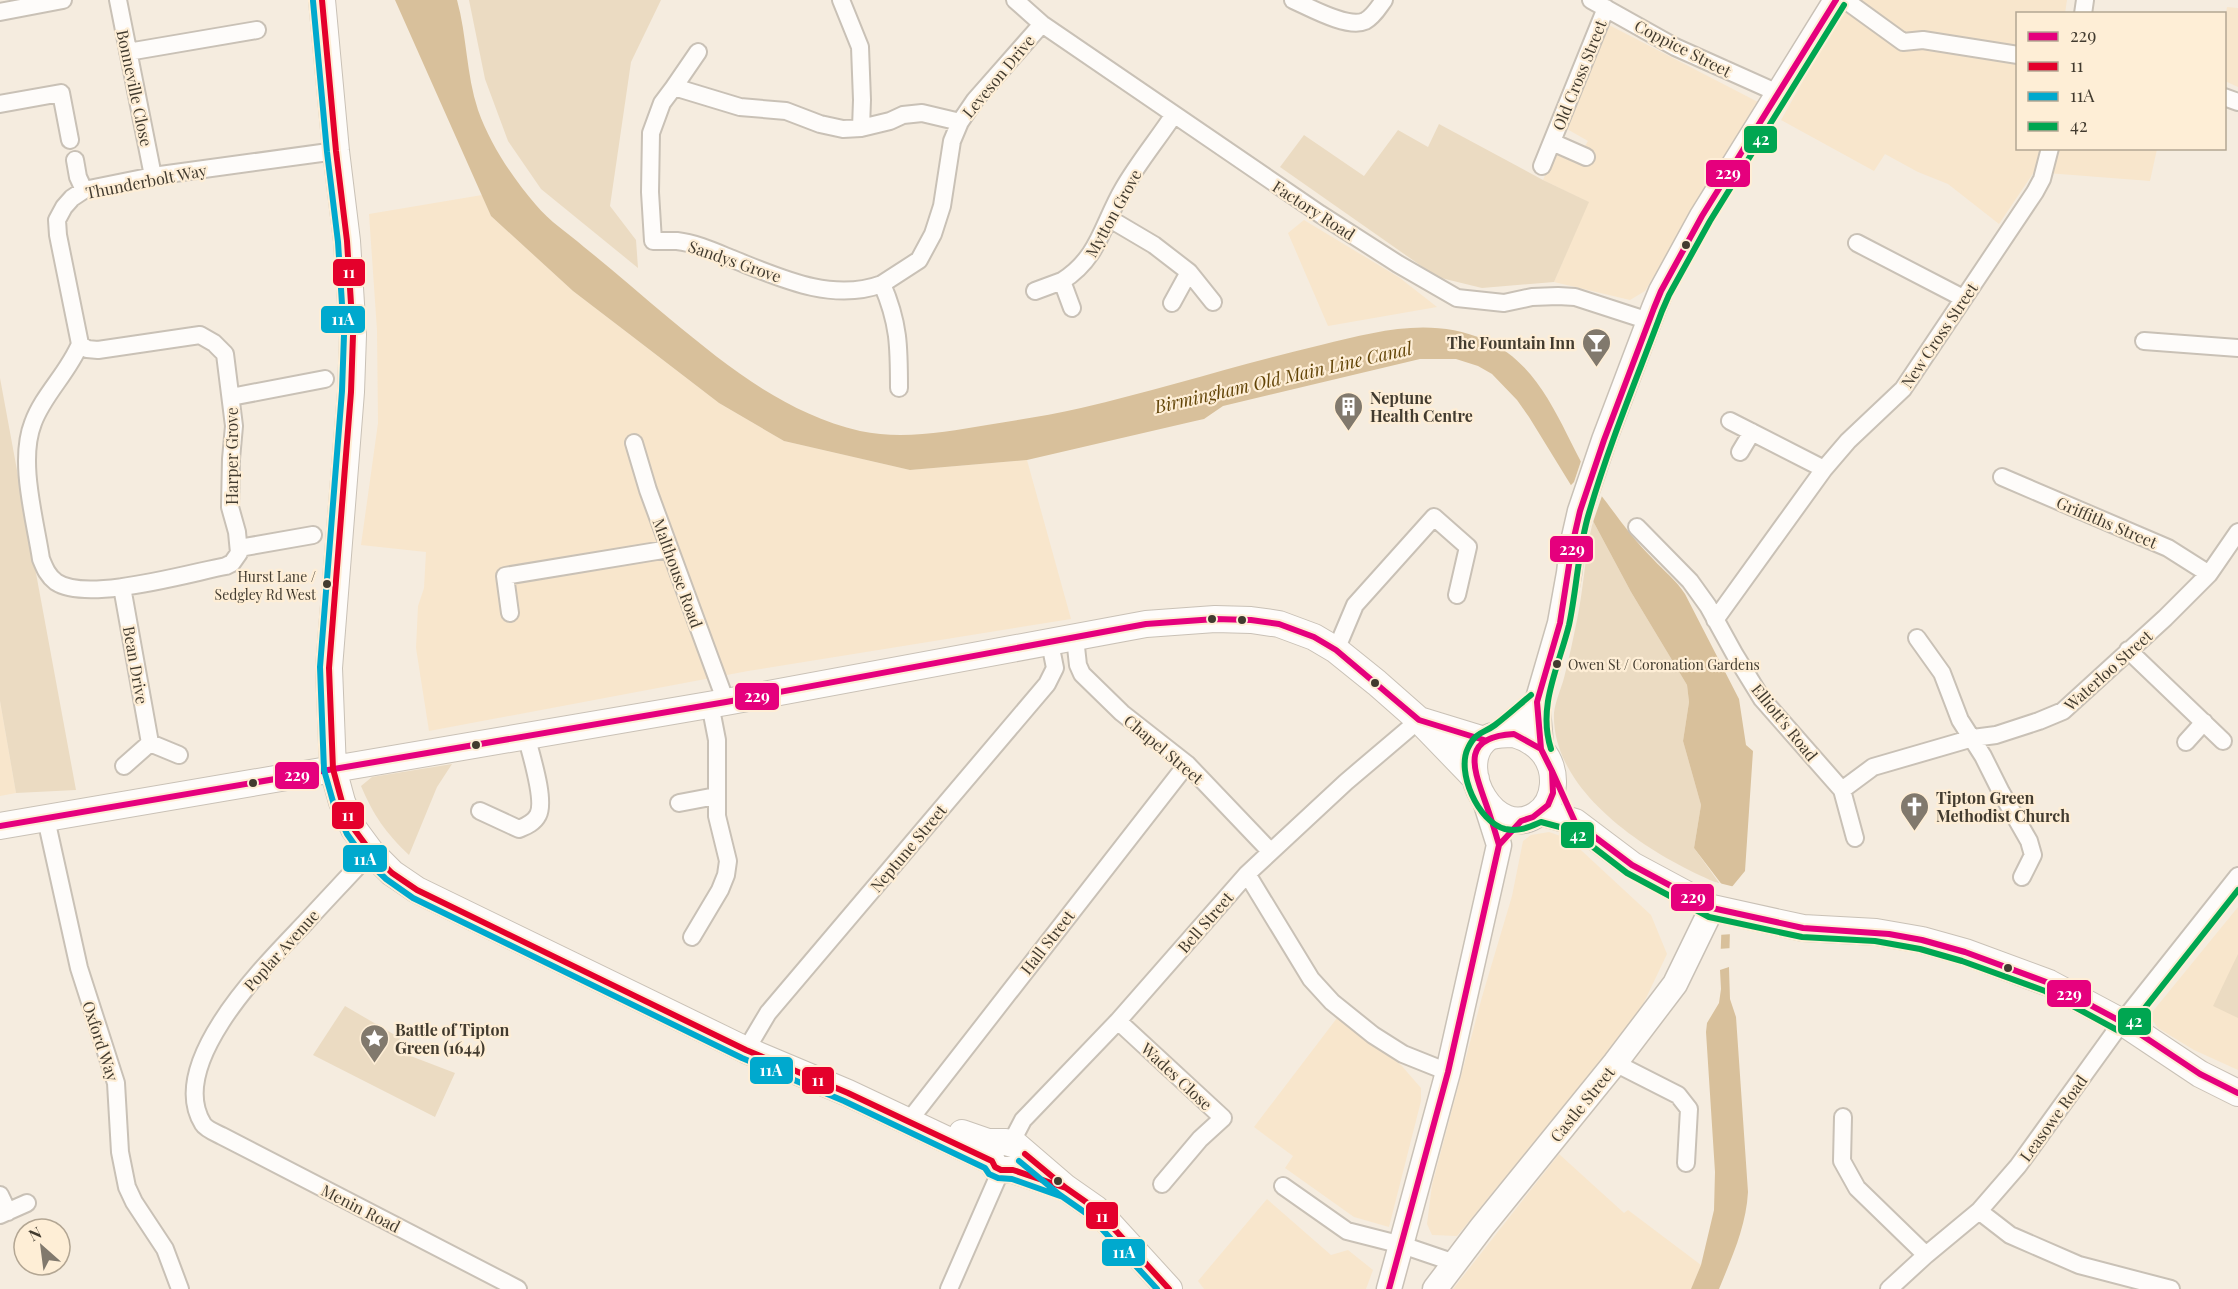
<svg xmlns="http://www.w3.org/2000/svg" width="2238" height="1289" font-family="'Playfair Display',serif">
  <rect width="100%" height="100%" fill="#f5ecdf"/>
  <path fill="#f8e6cc" d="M1851 0H2067L2065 13 2018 14V148L2157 149 2150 181 2034 172 1999 224 1948 184 1918 172 1885 154 1874 171 1781 120 1839 17Z
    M2227 7 2238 8V87L2225 81 2224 22Z
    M1609 25 1758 102 1645 291 1630 300 1554 282 1588 202 1543 180 1555 153 1576 161 1588 141 1567 129Z
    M482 195 491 216 573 291 719 403 784 441 910 470 1027 460 1071 619 748 671 429 731 416 648 418 606 424 588 426 552 361 545 378 423 377 330 369 214Z
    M1304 220 1400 278 1437 307 1328 326 1288 233Z
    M0 701 16 793 0 796Z
    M1549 832 1569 839 1651 915 1667 954 1637 1017 1457 1236 1432 1235 1427 1224 1432 1185 1482 997 1512 896 1523 841 1531 835Z
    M2238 907V1070L2194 1050 2158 1028 2149 1016Z
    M1337 1018 1401 1065 1421 1088V1101L1389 1227 1354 1217 1285 1168 1293 1156 1254 1127Z
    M1559 1154 1624 1213 1628 1210 1701 1265 1691 1289H1453Z
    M1267 1199 1331 1255 1348 1250 1373 1270 1366 1289H1204L1198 1281Z"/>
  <path fill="#ebdbc2" d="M469 0H661L631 62 610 206 636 240 638 268 541 189 508 141 485 79Z
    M1439 124 1543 180 1589 202 1554 282 1482 288 1437 277 1280 167 1304 135 1364 176 1398 130 1428 147Z
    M0 378 76 790 16 793 0 701Z
    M1593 521 1631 592 1687 685 1689 702 1683 741 1701 805 1694 848 1720 884C1655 858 1551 794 1554 713 1555 702 1561 689 1564 678 1569 659 1573 639 1577 620 1584 587 1585 553 1593 521Z
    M452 764 437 787 409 855C385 832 374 816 361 786L372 777Z
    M2238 954V1018L2213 1006Z
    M345 1006 400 1038 395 1050 455 1073 435 1117 313 1055Z"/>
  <path fill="#d8c09b" d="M395 0H457C467 36 466 74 478 110 490 144 512 177 536 205 549 221 568 233 584 247 613 270 641 295 670 319 728 367 785 413 860 431 902 440 946 432 987 425 1019 420 1050 415 1081 408 1162 389 1240 364 1321 345 1376 332 1430 316 1485 340 1553 369 1565 450 1607 503 1621 522 1636 542 1653 559 1664 571 1676 580 1685 594L1739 699 1746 745 1753 751 1745 871 1731 888 1729 968 1730 999 1736 1017 1748 1192C1746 1227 1732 1257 1719 1289H1691L1701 1265 1714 1210 1715 1172 1706 1032 1707 1023 1719 1003 1721 989 1720 970 1723 886 1694 848 1701 805 1683 741 1689 702 1687 685 1631 592 1593 521 1529 417 1517 400 1492 374 1478 366 1456 359H1420L1223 406 1204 419 1195 421 1027 460 910 470 784 441 719 403 637 340 573 291 491 216Z"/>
  <path fill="#f5ecdf" d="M1582 458 1603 493 1592 525 1568 488 1574 482Z
    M1715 882 1735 887 1733 934 1718 935 1720 887Z
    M1732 948V966L1720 970 1718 949Z"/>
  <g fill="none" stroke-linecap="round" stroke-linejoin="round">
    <defs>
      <path id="street" d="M118 0 153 176
        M841 0 860 47 862 100 861 128
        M1015 0 1042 24 1320 214 1398 264 1457 298 1504 303 1532 297 1558 296 1575 297 1649 321
        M1293 0C1309 7 1348 29 1365 21 1373 17 1379 7 1384 0
        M1591 0 1675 47 1778 93
        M1845 0 1903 42 1923 40 2018 55
        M0 12 63 0
        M2083 14 2085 0
        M128 52 257 30
        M674 87 698 52
        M2224 97 2238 102
        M0 104 61 93 70 140
        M1552 142 1586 157
        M75 160 78 177 84 190
        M1542 166 1606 8
        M1110 219 1154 245 1189 272 1213 302
        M1857 243 1963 298
        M882 284C831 303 778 277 730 258 713 251 695 243 677 241 669 241 661 241 653 241L650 192 651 133 662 103 674 87 740 107 786 111 820 124 843 129 861 128 890 121 903 115 922 113 960 122
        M1035 291 1062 281
        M1172 303 1189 272
        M1072 308 1062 281C1099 258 1103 223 1123 189 1138 163 1157 140 1173 116
        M200 335 214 343 225 354 234 426 231 459 230 507 237 532 239 553 232 563 226 566C189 573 87 603 56 582 48 576 45 569 41 559 35 519 18 461 33 423 43 395 68 373 80 344L87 349 98 350Z
        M2144 341 2238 348
        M80 344 58 235 57 220 64 207 72 198 84 190 153 176 336 151
        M899 388C899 347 899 323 882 284L919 260 933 234 942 206 952 141 960 122 975 100 1042 24
        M231 397 325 379
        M1730 421 1824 469
        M634 443 648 490 726 702
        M1740 452 1752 432
        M2002 477 2168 548 2209 574
        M1637 527 1690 581 1708 606 1735 655 1762 699 1842 790 1855 838
        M239 548 313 535
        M122 587 150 743
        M510 613 505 576 669 549
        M1715 620 1824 469 1848 441 1903 389 2035 192 2042 179 2050 148
        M1075 638 1078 665 1082 674 1122 713 1187 764 1270 851
        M1917 638 1942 673 1960 720 1983 756 2001 792 2029 841 2033 855 2022 877
        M1336 650 1355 605 1434 517 1468 547 1457 595
        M2128 650 2223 741
        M2186 742 2204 722
        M124 766 150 743 179 755
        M1842 790 1873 767 1973 738 1996 735 2039 721 2063 711 2165 618 2209 574 2238 532
        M679 803 716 796
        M480 811 519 829C526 826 534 823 538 815 546 800 530 752 526 735
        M46 819 79 968 116 1083 120 1152 127 1187 134 1202 165 1249 180 1289
        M371 852C349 876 327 899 305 923 267 963 165 1063 203 1124 206 1129 216 1133 222 1136L518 1289
        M1247 874 1311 979 1332 1002 1373 1035 1403 1054 1448 1072
        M692 937 720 890 726 875 728 861 717 816V740L710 704
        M1118 1021 1223 1118 1200 1139 1162 1184
        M746 1050 768 1013 1047 684 1055 668 1050 643
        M1615 1063 1678 1095 1689 1109 1686 1163
        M1843 1117 1842 1161 1857 1188 1926 1255
        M908 1122 1187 764
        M1011 1143 1023 1120 1118 1021 1247 874 1346 782 1419 720
        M1283 1186 1347 1231 1402 1245 1455 1263
        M0 1195 8 1212
        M1979 1211 2010 1235 2079 1265 2171 1289
        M0 1215 27 1203
        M949 1289 1001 1170
        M1889 1289 1926 1255 1979 1211 2018 1166 2122 1022 2238 876"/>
      <path id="secondary" d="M1497 735 1537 702
        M1541 749 1537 702 1560 623 1569 573 1572 546 1580 511 1604 440 1654 308 1661 291 1702 216 1836 0
        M1389 1289 1448 1072 1499 845 1486 804
        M1435 1289 1482 1227 1615 1063 1675 984 1712 908"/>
      <path id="primary" d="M322 0 336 151 347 241 353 335 351 392 329 668 333 769 342 802 354 829 371 852 392 873 417 890 746 1050 848 1093 992 1161 995 1167 1001 1170H1013L1066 1188
        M1422 721 1484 740
        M1514 734C1524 737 1535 743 1542 751 1558 769 1557 802 1536 815 1495 841 1455 769 1484 741 1491 733 1505 735 1514 734Z
        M1540 812 1575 822 1632 865 1712 908 1803 928 1876 932 1922 940 1965 952 2049 983 2122 1022 2200 1074 2238 1093
        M0 826 726 702 1146 624 1215 619 1251 620 1279 624 1314 637 1336 650 1377 683 1419 720 1476 779
        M962 1133 988 1142H1006L1016 1145 1066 1188 1096 1209 1169 1289"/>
    </defs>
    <use href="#street" stroke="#c9c1b6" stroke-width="20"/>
    <use href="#secondary" stroke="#c9c1b6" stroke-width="27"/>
    <use href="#primary" stroke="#c9c1b6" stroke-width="28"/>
    <use href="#street" stroke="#fefcfa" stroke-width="16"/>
    <use href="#secondary" stroke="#fefcfa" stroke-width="24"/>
    <use href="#primary" stroke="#fefcfa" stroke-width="26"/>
    <defs>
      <path id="bus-1" d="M1514 734 1541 749 1552 771 1553 793 1548 805 1533 817 1521 821 1499 845C1495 831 1491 818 1486 804 1473 767 1460 737 1514 734Z
        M1541 749 1537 702 1560 623 1572 546 1580 511 1604 440 1654 308 1661 291 1702 216 1836 0
        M1552 771 1575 822 1632 865 1712 908 1803 928 1889 934 1922 940 1965 952 2049 983 2122 1022 2200 1074 2238 1093
        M0 826 726 702 1146 624 1215 619 1251 620 1279 624 1314 637 1336 650 1419 720 1484 740
        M1389 1289 1448 1072 1499 845"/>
      <path id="bus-2" d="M322 0 336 151 347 241 353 335 351 392 329 668 333 769 342 802 354 829 371 852 392 873 417 890 746 1050 848 1093 992 1161 995 1167 1001 1170H1013L1066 1188
        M1025 1154 1066 1188 1096 1209 1169 1289"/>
      <path id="bus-3" d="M313 1 327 152 338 242 344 335 342 391 320 667 324 770 334 805 347 834 364 858 386 879 413 898 742 1058 844 1101 985 1168 989 1174 998 1178 1012 1179 1063 1197
        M1019 1161 1060 1195 1090 1216 1157 1289"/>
      <path id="bus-4" d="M1531 695C1519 705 1508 715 1495 725 1483 734 1476 731 1468 748 1456 772 1478 822 1505 829 1519 832 1529 827 1541 822L1571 830 1627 873 1709 917 1802 937 1875 941 1920 949 1962 961 2045 991 2119 1031 2129 1028 2238 890
        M1551 749C1537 706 1559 666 1569 625 1577 588 1578 549 1589 513 1609 444 1637 378 1662 311L1669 295 1710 221 1844 5"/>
    </defs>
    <use href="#bus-1" stroke="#feeed6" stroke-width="10"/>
    <use href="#bus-2" stroke="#feeed6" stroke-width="10"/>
    <use href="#bus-3" stroke="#feeed6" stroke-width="10"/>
    <use href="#bus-4" stroke="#feeed6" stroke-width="10"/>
    <use href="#bus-1" stroke="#e5007d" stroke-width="6"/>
    <use href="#bus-2" stroke="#e4002b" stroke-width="6"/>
    <use href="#bus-3" stroke="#00a9ce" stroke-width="6"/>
    <use href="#bus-4" stroke="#00a651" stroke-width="6"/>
  </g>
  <defs>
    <symbol id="bar-pin" viewBox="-11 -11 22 30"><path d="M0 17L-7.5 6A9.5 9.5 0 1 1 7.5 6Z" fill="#81796d" stroke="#feeed6"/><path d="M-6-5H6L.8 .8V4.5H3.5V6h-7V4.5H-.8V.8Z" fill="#fff"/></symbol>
    <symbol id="building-pin" viewBox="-11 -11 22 30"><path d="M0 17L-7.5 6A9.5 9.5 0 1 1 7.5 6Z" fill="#81796d" stroke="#feeed6"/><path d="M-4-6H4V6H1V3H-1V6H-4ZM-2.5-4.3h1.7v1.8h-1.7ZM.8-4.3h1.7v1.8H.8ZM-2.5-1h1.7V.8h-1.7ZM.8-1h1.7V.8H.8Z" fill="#fff"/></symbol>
    <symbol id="church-pin" viewBox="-11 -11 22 30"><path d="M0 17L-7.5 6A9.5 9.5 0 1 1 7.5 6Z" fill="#81796d" stroke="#feeed6"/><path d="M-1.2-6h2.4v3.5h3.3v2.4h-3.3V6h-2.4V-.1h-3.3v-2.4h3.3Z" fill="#fff"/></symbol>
    <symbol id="sight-pin" viewBox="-11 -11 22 30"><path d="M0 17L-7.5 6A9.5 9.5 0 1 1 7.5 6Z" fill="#81796d" stroke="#feeed6"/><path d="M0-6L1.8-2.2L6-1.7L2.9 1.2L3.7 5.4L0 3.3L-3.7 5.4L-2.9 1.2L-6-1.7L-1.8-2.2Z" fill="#fff"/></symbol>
  </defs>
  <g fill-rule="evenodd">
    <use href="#bar-pin" x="1580" y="326" width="33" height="45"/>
    <use href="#building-pin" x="1332" y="390" width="33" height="45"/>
    <use href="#church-pin" x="1898" y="790" width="33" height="45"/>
    <use href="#sight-pin" x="358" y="1022" width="33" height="45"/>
  </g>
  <g fill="#423b2f" stroke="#feeed6" stroke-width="2">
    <circle cx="1686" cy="245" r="5"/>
    <circle cx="327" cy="584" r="5"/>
    <circle cx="1212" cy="619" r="5"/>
    <circle cx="1242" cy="620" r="5"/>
    <circle cx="1557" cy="664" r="5"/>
    <circle cx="1375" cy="683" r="5"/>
    <circle cx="476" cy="745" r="5"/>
    <circle cx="253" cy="783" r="5"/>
    <circle cx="2008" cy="968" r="5"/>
    <circle cx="1058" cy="1181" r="5"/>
  </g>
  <g text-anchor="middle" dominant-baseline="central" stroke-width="4.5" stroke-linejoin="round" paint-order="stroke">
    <g font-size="14" fill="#423b2f" stroke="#feeed6" text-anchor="end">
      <text x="316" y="576">Hurst Lane /<tspan x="316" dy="18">Sedgley Rd West</tspan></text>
      <text x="1568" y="664" text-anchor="start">Owen St / Coronation Gardens</text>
    </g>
    <g font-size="16" fill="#423b2f" stroke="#feeed6">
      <text transform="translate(1683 48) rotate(27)">Coppice Street</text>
      <text transform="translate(1579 75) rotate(-68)">Old Cross Street</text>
      <text transform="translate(998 76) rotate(-50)">Leveson Drive</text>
      <text transform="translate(135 88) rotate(78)">Bonneville Close</text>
      <text transform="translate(146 181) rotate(-11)">Thunderbolt Way</text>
      <text transform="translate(1314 210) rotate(33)">Factory Road</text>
      <text transform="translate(1113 213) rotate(-61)">Mytton Grove</text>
      <text transform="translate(735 261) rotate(19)">Sandys Grove</text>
      <text transform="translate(1939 335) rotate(-56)">New Cross Street</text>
      <text transform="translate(231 456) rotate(-90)">Harper Grove</text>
      <text transform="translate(2107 522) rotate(23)">Griffiths Street</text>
      <text transform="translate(678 573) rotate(70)">Malthouse Road</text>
      <text transform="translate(136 665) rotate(80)">Bean Drive</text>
      <text transform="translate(2108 670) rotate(-42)">Waterloo Street</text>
      <text transform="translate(1785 722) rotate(51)">Elliott's Road</text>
      <text transform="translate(1164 749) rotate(40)">Chapel Street</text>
      <text transform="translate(908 848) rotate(-50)">Neptune Street</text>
      <text transform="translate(1205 922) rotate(-49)">Bell Street</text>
      <text transform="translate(1047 942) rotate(-52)">Hall Street</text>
      <text transform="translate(281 950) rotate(-48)">Poplar Avenue</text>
      <text transform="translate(101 1041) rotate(72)">Oxford Way</text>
      <text transform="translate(1177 1076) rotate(43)">Wades Close</text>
      <text transform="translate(1582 1104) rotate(-51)">Castle Street</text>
      <text transform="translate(2053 1118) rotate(-54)">Leasowe Road</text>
      <text transform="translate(361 1208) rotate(27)">Menin Road</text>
    </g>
    <g font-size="16" font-weight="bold" fill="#423b2f" stroke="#feeed6" text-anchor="start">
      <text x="1575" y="342" text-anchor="end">The Fountain Inn</text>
      <text x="1370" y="397">Neptune<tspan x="1370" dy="18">Health Centre</tspan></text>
      <text x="1936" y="797">Tipton Green<tspan x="1936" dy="18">Methodist Church</tspan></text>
      <text x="395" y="1029">Battle of Tipton<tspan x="395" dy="18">Green (1644)</tspan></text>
    </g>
    <g font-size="18" font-style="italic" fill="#634508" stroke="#feeed6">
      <text transform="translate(1283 377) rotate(-13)">Birmingham Old Main Line Canal</text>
    </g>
  </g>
  <g stroke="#feeed6" stroke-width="2">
    <rect x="1743" y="125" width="35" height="29" rx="6" fill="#00a651"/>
    <rect x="1705" y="159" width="46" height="29" rx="6" fill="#e5007d"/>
    <rect x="332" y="258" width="34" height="29" rx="6" fill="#e4002b"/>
    <rect x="320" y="305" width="46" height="29" rx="6" fill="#00a9ce"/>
    <rect x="1549" y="535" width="45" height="28" rx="6" fill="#e5007d"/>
    <rect x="734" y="682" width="46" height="29" rx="6" fill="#e5007d"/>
    <rect x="274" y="761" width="46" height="29" rx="6" fill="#e5007d"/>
    <rect x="331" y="801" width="34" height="29" rx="6" fill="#e4002b"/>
    <rect x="1560" y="821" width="35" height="28" rx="6" fill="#00a651"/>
    <rect x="342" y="844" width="46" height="29" rx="6" fill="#00a9ce"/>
    <rect x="1670" y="883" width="45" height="29" rx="6" fill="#e5007d"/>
    <rect x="2046" y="979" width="46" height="29" rx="6" fill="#e5007d"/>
    <rect x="2117" y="1007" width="35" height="29" rx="6" fill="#00a651"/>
    <rect x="749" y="1056" width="45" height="29" rx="6" fill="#00a9ce"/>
    <rect x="801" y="1066" width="34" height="29" rx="6" fill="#e4002b"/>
    <rect x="1085" y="1201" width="34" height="29" rx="6" fill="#e4002b"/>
    <rect x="1101" y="1238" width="45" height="29" rx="6" fill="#00a9ce"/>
  </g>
  <g font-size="16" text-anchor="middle" font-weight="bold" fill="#fff">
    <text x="1761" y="145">42</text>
    <text x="1728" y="179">229</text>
    <text x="349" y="278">11</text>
    <text x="343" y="325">11A</text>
    <text x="1572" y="555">229</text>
    <text x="757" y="702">229</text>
    <text x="297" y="781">229</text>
    <text x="348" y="821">11</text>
    <text x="1578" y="841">42</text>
    <text x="365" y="865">11A</text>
    <text x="1693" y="903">229</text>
    <text x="2069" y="1000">229</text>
    <text x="2134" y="1027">42</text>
    <text x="771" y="1076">11A</text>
    <text x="818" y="1086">11</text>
    <text x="1102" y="1222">11</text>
    <text x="1124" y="1258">11A</text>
  </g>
  <rect x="2016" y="12" width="210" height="138" fill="#feeed6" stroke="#b3a693" stroke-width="1.5"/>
  <rect x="2028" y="32" width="30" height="9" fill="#e5007d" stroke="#b3a693" stroke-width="1.5"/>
  <text x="2070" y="42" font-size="18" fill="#423b2f">229</text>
  <rect x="2028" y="62" width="30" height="9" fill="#e4002b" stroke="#b3a693" stroke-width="1.5"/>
  <text x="2070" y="72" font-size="18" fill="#423b2f">11</text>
  <rect x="2028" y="92" width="30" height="9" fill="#00a9ce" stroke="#b3a693" stroke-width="1.5"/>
  <text x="2070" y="102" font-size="18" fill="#423b2f">11A</text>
  <rect x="2028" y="122" width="30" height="9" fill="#00a651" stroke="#b3a693" stroke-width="1.5"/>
  <text x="2070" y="132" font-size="18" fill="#423b2f">42</text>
  <g transform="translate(42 1247) rotate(332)"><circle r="28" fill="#feeed6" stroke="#b3a693" stroke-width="1.5"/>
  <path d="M0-4.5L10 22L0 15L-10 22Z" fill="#81796d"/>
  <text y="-9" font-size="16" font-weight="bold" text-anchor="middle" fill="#423b2f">N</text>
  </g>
</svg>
